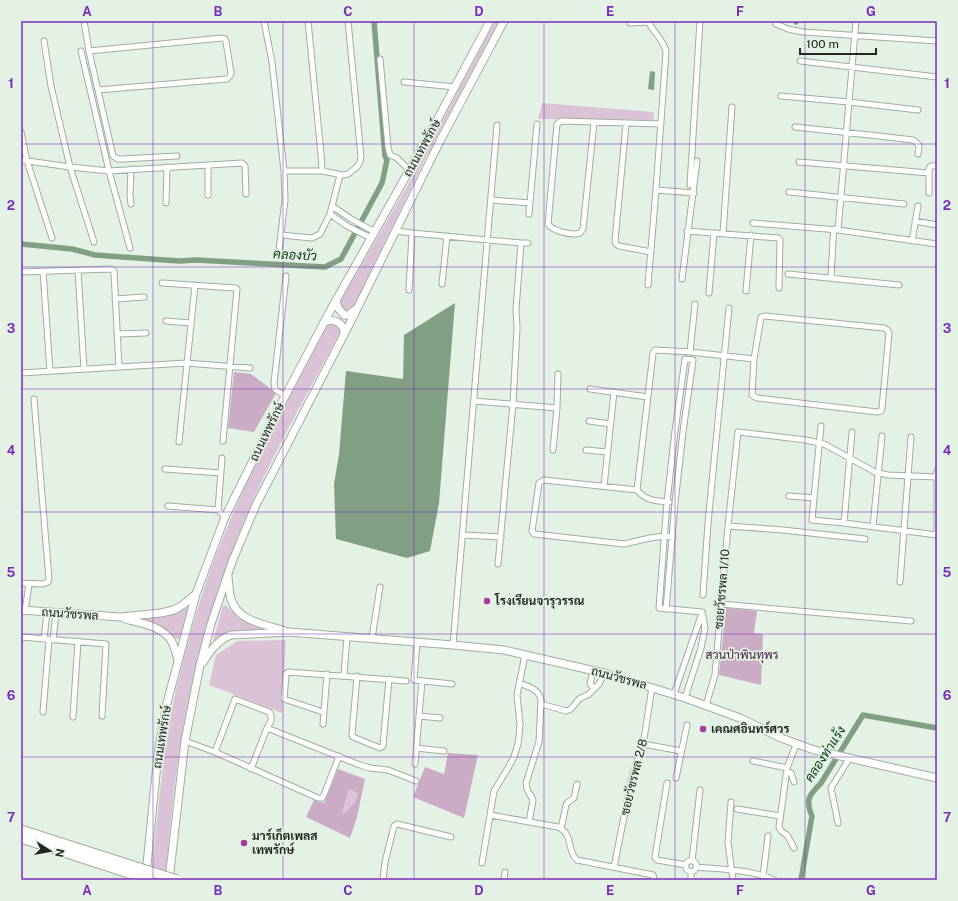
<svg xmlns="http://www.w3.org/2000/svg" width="958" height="901" font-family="'Public Sans',Sarabun,sans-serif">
  <rect width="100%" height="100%" fill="#e3f2e4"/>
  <path fill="#dbc2d7" d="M495 21H499L425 159 353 308 346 312 340 308V303L344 295 417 169Z
    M542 103 654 112 653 120 538 119Z
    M335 323 341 329 340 332C306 397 268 461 241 529 215 594 195 661 183 730 174 779 170 830 165 880H151C155 842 158 804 163 766 168 722 178 678 190 636 219 525 275 425 327 324Z
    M225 605 243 619 269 629 268 630C245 631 233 629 213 641L223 606Z
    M189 607 180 638 176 639 163 628 140 619 174 614Z
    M286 640 282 713 209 685 216 655 237 641Z
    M350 789 358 792 355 802 345 813H342C345 805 346 797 350 789Z"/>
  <path fill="#ccabc7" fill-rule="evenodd" d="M234 372 251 374 276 393 254 432 228 428Z
    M726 608 757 611 754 633 763 634 761 685 719 675Z
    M448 753 478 755 464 818 413 797 425 767 444 774Z
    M338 769 365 779 357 817 350 838 306 817 314 800 324 803ZM350 789 358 793 355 802 345 813H342C345 805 346 796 350 789Z"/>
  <path fill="#819f82" d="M650 71 655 72 654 90 648 89Z
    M455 303 439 503 430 551 407 558 336 539 334 484 339 454 346 371 403 379 404 335Z"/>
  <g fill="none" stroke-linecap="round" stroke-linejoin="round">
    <path stroke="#819f82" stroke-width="5.5" d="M796 22V21
      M21 244 72 249 95 255 179 261 196 260 325 267 341 259 382 183 387 160 385 156 374 21
      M801 880 812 816C805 800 809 795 821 783L863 715 937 728"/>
    <defs>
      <path id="street" d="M84 21 89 51 113 156 118 159H122L177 156
        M264 21 272 62 284 171 285 200 279 250
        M308 21 321 154 322 171
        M630 23 649 22
        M776 24 788 29 803 32 937 41
        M44 41 51 86 70 167 94 242
        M81 51 109 171 130 248
        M89 51 222 38 225 39 226 42 231 73 230 76 227 79 98 90
        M380 59 388 147 390 155 397 158 409 170
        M800 61 937 77
        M404 82 455 87
        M781 96 849 102 918 110
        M594 123 583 229 580 233C573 236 552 231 548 224L557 124 561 121 661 124
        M626 124 615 241 616 244 619 246 651 252
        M795 127 879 136 913 140 917 143 919 146 918 154
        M21 132 27 161 52 238
        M21 160 70 167 109 171 242 163 245 166 246 194
        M799 162 929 173
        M131 169 130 195 131 204
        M284 171H322L343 175 348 174 357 167 360 162 361 157 348 21
        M690 185 700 21
        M656 190 694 193
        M789 192 904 204
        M929 193V168L931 166H937
        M208 195V165
        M491 200 530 203
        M166 203 167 167
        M332 206 351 219 375 232
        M330 214 347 226 371 238
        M529 214 537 124
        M915 221 937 225
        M753 223 838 230 937 244
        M838 230 856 21
        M396 231 412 233
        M687 231 778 238 780 240 779 288
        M723 233 732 107
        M281 235 312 238 320 234 330 214 340 175
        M912 241 918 206
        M78 270 84 369
        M43 271 50 371
        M21 272 112 269 114 272 119 367
        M788 274 899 285
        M831 277 833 240 834 229
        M682 279 697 161
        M162 283 235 288 237 289 223 441
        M442 284 447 236
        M648 285 656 190 666 52C664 40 653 32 648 21
        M409 290 412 233 521 243
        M746 291 751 235
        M709 293 714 233
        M115 299 144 297
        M166 321 191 323
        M117 334 146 333
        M690 352 695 304
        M21 373 186 363 250 368
        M590 389 648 397
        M285 396 275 389 274 383 286 276
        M474 401 557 408 558 374
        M589 421 610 424
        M179 442 195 285
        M553 450 557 408
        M586 450 607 452
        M222 458 218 510 225 517
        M165 469 221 473
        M604 486 614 392
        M637 490 653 353 655 350 690 352 754 359 752 395 757 398 877 412 881 411 882 408 889 333 887 330 884 328 765 316 761 317 754 359
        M789 496 814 498 821 426
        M814 498 812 520 844 523 852 432
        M669 502C656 501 646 501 637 490L544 480 539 483 532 531 534 534 624 544 650 538 665 536 673 537
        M168 506 218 510
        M844 523 937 535
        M728 526 783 530 865 539
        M873 526 882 436
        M937 534V471
        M463 535 501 537
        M498 564 513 404 517 328 516 309 521 243H528
        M900 582 911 437
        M21 583 43 584 48 582 49 579 34 399
        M703 595 708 523 729 308
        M721 604 911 621
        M666 609 675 503 683 432 693 360 685 359 675 431 667 502 659 608 702 612
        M25 611 29 584
        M21 637 106 644 102 716
        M372 638 380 587
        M44 639 47 612
        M53 640 56 613
        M417 642 414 680 452 684
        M453 645 497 125
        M593 671 590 684 594 688
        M344 675 347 636
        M357 676 352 735 353 737 380 748 383 746 389 679
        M519 683C529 687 539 689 541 700L539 742 526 783 527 789 533 800 529 822
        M674 694 702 613
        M685 698 701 648 705 628 702 612
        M541 704 566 711 571 709 579 699 589 694 599 684 604 673
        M706 705 715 675 728 526 738 432 806 440 824 444 875 472 888 475 937 477
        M43 712 49 640
        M323 712 284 699 286 674 288 672 406 681
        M419 716 440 718
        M73 717 78 641
        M323 724 327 674
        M185 741 215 752 318 798H322L324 795 339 756
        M643 744 681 751
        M416 748 444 751
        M215 752 235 699 269 712 271 715V721L267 728
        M753 761 787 768
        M415 764 422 681
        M251 769 267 728 360 765 370 768 388 770 416 781
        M787 771 791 773 794 782
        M676 778 687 725
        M667 783 655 857 657 860 686 865
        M731 802 728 843 733 880
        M737 809 780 816
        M490 815 558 827C574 834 566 850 577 860L653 875 654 880
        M838 823 831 788 849 759
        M561 829 566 805 567 803 574 798 577 784
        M794 848 787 835 781 831 779 827 787 768 796 745
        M685.5 866a5.5 5.5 0 1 1 11 0a5.5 5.5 0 1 1-11 0Z
        M692 861 700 790
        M482 863 494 791 508 768 514 757 518 744 520 725 517 695 525 655
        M614 867 632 777 644 739 652 687
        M696 867C717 869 756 870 774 880
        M691 872V880
        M763 876 768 836
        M383 880 385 862 394 826 397 824 451 837
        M504 880 505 872"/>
      <path id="secondary" d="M336 300 338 308 344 315H348L356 309
        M324 322C334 318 345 323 344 335
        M228 577C229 584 229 592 231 599 238 622 265 624 285 631
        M21 610 120 617 161 613 174 610 184 604 196 594
        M125 619C141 623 163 626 172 642 175 648 176 654 178 660
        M203 662C211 650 218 640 231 635L289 632 453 645 504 650 525 655 604 673 685 698 740 718 781 738 814 750 937 778
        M146 874 158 754 167 703 196 594 225 517 282 402 330 311 428 137 490 21
        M169 880 185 741 200 665 211 624 232 562 256 505 350 323 439 143 504 21"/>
    </defs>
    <use href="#street" stroke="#a0aea0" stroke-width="7"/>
    <use href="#secondary" stroke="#a0aea0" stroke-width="9"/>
    <use href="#street" stroke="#fff" stroke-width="5"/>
    <use href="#secondary" stroke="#fff" stroke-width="7"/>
    <defs>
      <path id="highway-bridge" d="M21 830 177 880
        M21 838 150 880"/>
    </defs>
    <use href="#highway-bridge" stroke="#a0aea0" stroke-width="11" stroke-linecap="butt"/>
    <use href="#highway-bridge" stroke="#fff" stroke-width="9"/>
  </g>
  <path fill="none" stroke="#7b2cbf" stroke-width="1" stroke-opacity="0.55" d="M153 21V880M283 21V880M414 21V880M544 21V880M675 21V880M805 21V880M21 144H937M21 267H937M21 389H937M21 512H937M21 634H937M21 757H937"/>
  <g fill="#a33a9c" stroke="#e3f2e4" stroke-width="1.5">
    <circle cx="487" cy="601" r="4"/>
    <circle cx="703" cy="729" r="4"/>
    <circle cx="244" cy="843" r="4"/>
  </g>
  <g text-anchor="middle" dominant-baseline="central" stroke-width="3.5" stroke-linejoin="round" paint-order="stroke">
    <g font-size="12" fill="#222722" stroke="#e3f2e4">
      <text transform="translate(422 148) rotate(-61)">ถนนเทพรักษ์</text>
      <text transform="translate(267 432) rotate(-64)">ถนนเทพรักษ์</text>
      <text transform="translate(722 589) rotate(-85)">ซอยวัชรพล 1/10</text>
      <text transform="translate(70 614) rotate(4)">ถนนวัชรพล</text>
      <text transform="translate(619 678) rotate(15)">ถนนวัชรพล</text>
      <text transform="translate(162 737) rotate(-81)">ถนนเทพรักษ์</text>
      <text transform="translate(634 777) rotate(-76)">ซอยวัชรพล 2/8</text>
    </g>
    <g font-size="12" font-weight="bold" fill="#222722" stroke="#e3f2e4" text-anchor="start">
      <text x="495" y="601">โรงเรียนจารุวรรณ</text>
      <text x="711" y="729">เคณศอินทร์ศวร</text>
      <text x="252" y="836">มาร์เก็ตเพลส<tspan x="252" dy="14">เทพรักษ์</tspan></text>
    </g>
    <g font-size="12" fill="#471e44" stroke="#e3f2e4">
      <text x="742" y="655">สวนป่าพินทุพร</text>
    </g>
    <g font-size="13" font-style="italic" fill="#093911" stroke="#e3f2e4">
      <text transform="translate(295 255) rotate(3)">คลองบัว</text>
      <text transform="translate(825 754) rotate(-57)">คลองท่าแร้ง</text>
    </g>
  </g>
  <rect width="958" height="901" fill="none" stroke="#e3f2e4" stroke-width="44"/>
  <g transform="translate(50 851) rotate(101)" stroke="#e3f2e4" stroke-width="3" paint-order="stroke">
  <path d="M0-3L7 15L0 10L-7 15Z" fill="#222722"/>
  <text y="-6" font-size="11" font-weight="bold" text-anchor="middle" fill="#222722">N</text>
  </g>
  <path d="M800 48v6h76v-6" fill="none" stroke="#222722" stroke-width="2"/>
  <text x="806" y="48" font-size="12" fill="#222722" stroke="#e3f2e4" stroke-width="3" paint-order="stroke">100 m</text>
  <rect x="22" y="22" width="914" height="857" fill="none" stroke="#7b2cbf" stroke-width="1.5"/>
  <g font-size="13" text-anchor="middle" font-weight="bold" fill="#7b2cbf">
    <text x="87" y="16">A</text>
    <text x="218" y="16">B</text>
    <text x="348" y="16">C</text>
    <text x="479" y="16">D</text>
    <text x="610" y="16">E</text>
    <text x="740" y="16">F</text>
    <text x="871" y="16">G</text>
    <text x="11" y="88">1</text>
    <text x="947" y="88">1</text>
    <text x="11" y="210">2</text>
    <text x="947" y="210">2</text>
    <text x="11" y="333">3</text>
    <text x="947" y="333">3</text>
    <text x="11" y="455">4</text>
    <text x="947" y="455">4</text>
    <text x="11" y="577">5</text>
    <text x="947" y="577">5</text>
    <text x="11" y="700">6</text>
    <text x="947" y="700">6</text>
    <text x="11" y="822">7</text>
    <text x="947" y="822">7</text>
    <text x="87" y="895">A</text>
    <text x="218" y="895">B</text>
    <text x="348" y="895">C</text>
    <text x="479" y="895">D</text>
    <text x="610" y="895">E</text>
    <text x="740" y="895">F</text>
    <text x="871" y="895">G</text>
  </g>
</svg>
